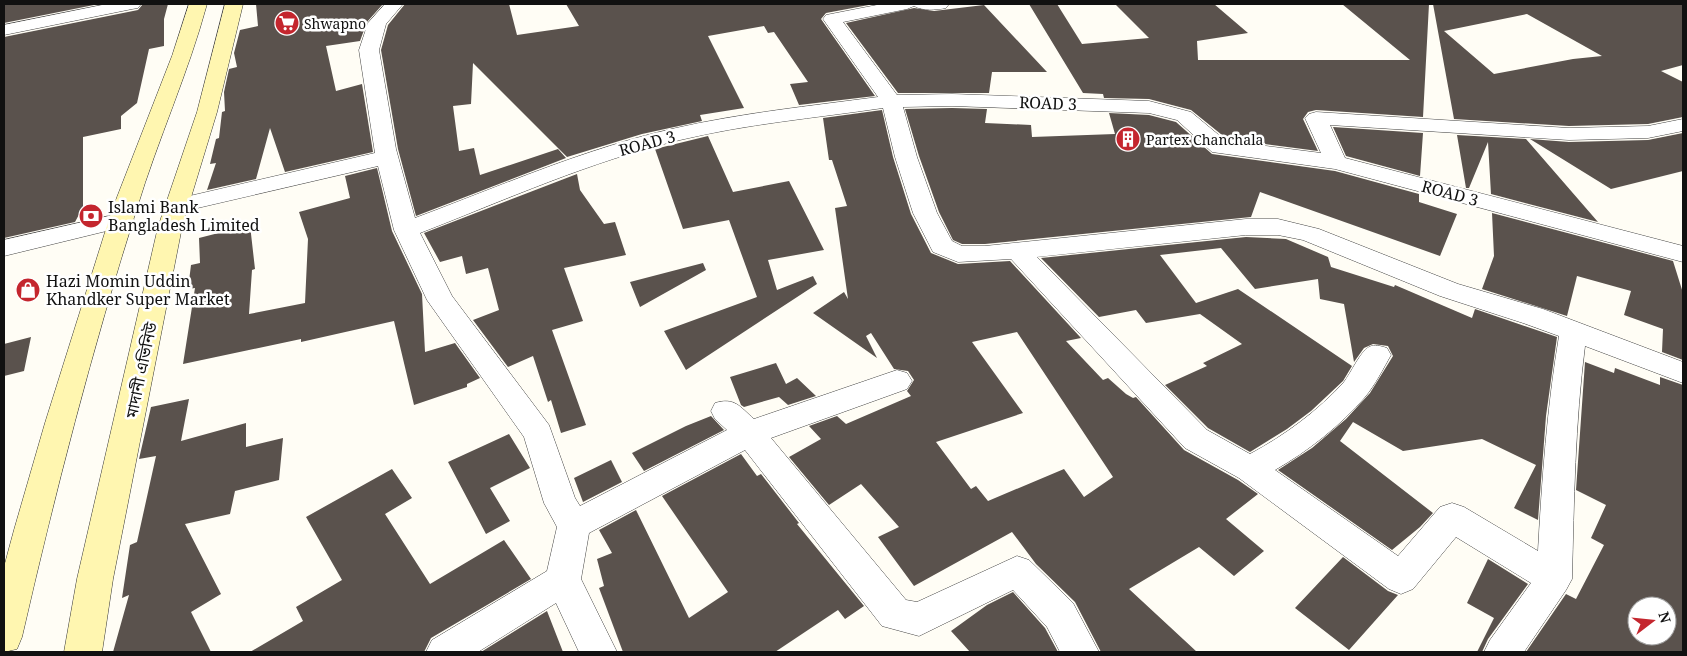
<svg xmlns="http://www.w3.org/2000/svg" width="1687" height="656" font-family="'Noto Serif','Noto Sans Bengali',serif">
  <rect width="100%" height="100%" fill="#fffdf5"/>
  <path fill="#5a524d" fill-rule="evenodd" d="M4 4H99L4 23Z
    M143 4H168L164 19V46L149 49 137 103 121 116V129L83 137V207L75 222 4 238V37L138 10Z
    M256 4H383L367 22 360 41 326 46 336 91 362 84 373 152 285 172 270 128 256 179 207 190 216 163 210 164 216 139 219 138 222 112 225 111 224 92 229 69 237 67 234 53 240 30 258 26Z
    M405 4H509L517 35 579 26 566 4H874L826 13 821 19 875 96 799 105 790 84 808 82 774 32 768 33 764 26 708 36 744 108 700 115 702 121 642 134 567 157 473 63 471 104 453 106 459 151 474 148 480 175 558 149 566 158 416 216 398 149 381 50 388 25Z
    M1029 4H1057L1082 44 1149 38 1115 4H1214L1248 33 1197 41 1198 60H1410L1342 4H1429L1423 117 1316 110 1308 112 1303 119 1318 151 1227 139 1191 110 1149 99 1104 98 1103 94 1083 93Z
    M1433 4H1683V65L1661 71 1683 82V117L1648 124 1569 126 1454 119ZM1527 14 1602 56 1573 59 1494 74 1444 31Z
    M984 5 1047 72H992L989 93H898L846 23 914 8 934 11Z
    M952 108 987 109 985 123 1031 125 1032 137 1115 134 1109 113 1149 115 1176 122 1212 154 1335 171 1419 194V202L1457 214 1440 256 1260 192 1251 217 985 244H962L953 240 939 212 919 156 905 109Z
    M882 110 893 157 911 214 931 253 958 264 1010 261 1081 338 1066 341 1103 380 1108 378 1126 394 1133 398 1136 397 1184 450 1238 480 1258 494 1226 519 1264 551 1234 576 1199 547 1129 589 1197 652H1101L1075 602 1036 564 1012 532 914 586 878 537 899 527 861 484 829 505 789 457 821 439 809 426 837 416 846 424 911 396 907 391 914 380 908 371 894 369 871 333 866 336 877 358 813 313 844 292 848 299 835 208 847 206 832 160H829L823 118ZM1017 332 1113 477 1084 497 1064 469 988 501 976 486 971 489 936 442 1023 413 972 342Z
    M1333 127 1423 133 1420 176 1346 156Z
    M1683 133V171L1611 189 1530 139 1569 142 1648 140Z
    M1457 135 1526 139 1598 222 1491 194 1488 142 1469 188H1466Z
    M708 136 733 192 789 181 824 250 768 260 777 290 813 276 817 284 686 370 664 331 757 297 729 220 683 229 655 149Z
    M377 168 392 231 422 294 425 352 455 343 480 378 467 384V387L414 405 394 321 301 342V339L183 364 195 288 188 289 191 265 200 263 199 238 250 225 255 269 252 270 249 314 305 303 308 239 299 212 350 198 345 176Z
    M577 174 580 190 604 224 615 222 626 255 564 268 583 321 552 330 586 425 561 433 551 400 548 402 533 356 508 367 473 320 499 310 488 268 466 274 462 256 440 262 424 233Z
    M1492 213 1673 261 1683 293V360L1662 352 1663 329 1624 315 1631 291 1577 276 1567 316 1482 289 1494 256Z
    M1246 237 1286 239 1328 257 1331 267 1394 287 1395 285 1472 318 1475 309 1557 337 1546 416 1538 520 1514 508 1536 465 1482 439 1403 451 1353 422 1340 441 1433 513 1420 527 1392 550 1278 470 1312 448 1346 419 1370 393 1393 356 1388 346 1373 344 1364 348 1354 362 1344 304 1320 299 1318 279 1255 289 1221 248 1160 255 1196 303 1238 289 1352 366 1343 381 1311 411 1287 429 1250 452 1208 428 1165 385 1207 366 1203 363 1242 344 1200 314 1146 323 1136 310 1099 317 1041 258Z
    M703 263 706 270 640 307 630 282Z
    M31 337 24 371 4 376V344Z
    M1585 362 1614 373 1615 368 1660 385V377L1683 385V652H1526L1566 594 1576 599 1604 545 1591 538 1606 505 1576 490ZM1637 606H1667V636H1637Z
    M776 363 786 384 797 378 816 396 788 405 779 397 744 407 741 405 730 377Z
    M189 399 181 441 246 423V447L283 438 279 480 235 491 230 514 185 524 221 594 191 612 211 652H113L129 595 122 598 130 545 137 542 156 456 139 459 151 407Z
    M711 416 724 430 644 471 632 453 686 426Z
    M509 434 530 468 490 488 510 521 486 534 448 462Z
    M741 454 757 476 761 474 799 523 797 524 864 606 845 619 838 610 775 652H623L599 588 604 586 597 559 612 553 599 530 636 510 689 618 728 592 662 496Z
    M611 460 622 482 583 502 574 478Z
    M392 469 412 498 385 514 430 584 504 540 531 579 431 638 424 652H250L303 621 296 607 342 580 306 517Z
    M1343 557 1388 591 1398 595 1349 650 1295 608Z
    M1488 559 1528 584 1488 639 1482 652H1477L1494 618 1467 603Z
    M1013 592 1045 628 1058 652H970L951 631 987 605Z
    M547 611 563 652H481Z"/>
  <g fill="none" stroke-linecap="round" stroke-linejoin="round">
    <defs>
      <path id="minor" d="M107 4H141L138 8 132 9 4 35V25Z
        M385 4H403L386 24 379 50 396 149 415 218C501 186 586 148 676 128 742 113 810 106 878 97L823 19 826 15 882 4H949L946 8C936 10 923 11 914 6L907 9 843 22 897 95 952 94 1149 101 1191 112 1226 141 1321 153 1305 118 1309 114 1316 112 1569 128 1648 126 1683 119V131L1648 138 1569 140 1330 125 1345 158 1683 246V262L1335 169 1212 152 1177 120 1149 113 952 106 903 107 917 157 937 213 952 241 962 246H985L1246 219H1278L1319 229 1458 284 1543 309 1683 362V383L1585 346C1575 424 1574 501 1572 579L1566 590 1524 652H1484L1490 640 1531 583 1456 537 1413 589 1401 594 1389 589 1239 478 1185 448 1011 259 958 262 933 252 913 213 895 157 883 108C815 118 746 124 680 140 591 161 505 200 420 233L452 296 549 425 575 498 580 506 727 430 715 419 711 411 715 403C735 397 740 407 754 419L897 370 907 373 912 381 907 389 771 438 906 600 917 602 1017 556 1029 560 1073 603 1099 652H1060L1047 627 1013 590 919 636 882 626 745 450 589 533 581 579 617 652H579L556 603 478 652H426L432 640 547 571 557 527 544 503 524 437 427 300 394 230 378 166 176 213 168 211 164 206 168 201 375 153 359 50 368 23ZM1246 235H1278L1303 240 1440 296 1523 323 1559 336C1547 408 1542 479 1538 551L1464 507 1452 503 1440 507 1398 556 1275 470C1308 451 1340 426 1365 397 1375 385 1383 369 1391 355L1387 348C1380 346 1375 344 1369 347 1360 352 1351 373 1344 382 1319 410 1284 436 1250 454L1207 430 1037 257Z
        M122 213 131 215 134 220 131 225 4 256V240Z"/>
      <path id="secondary" d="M189 4H207C188 74 158 139 137 208 92 349 55 493 22 637L17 649 4 652V567L14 530 45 423 112 210 172 56Z
        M225 4H243L217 112 182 227 113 579 102 652H64L77 579 158 227 197 112Z"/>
    </defs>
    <use href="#minor" stroke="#444" stroke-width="1"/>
    <use href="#secondary" stroke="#333" stroke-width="1"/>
    <use href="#minor" fill="#fff" fill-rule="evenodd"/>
    <use href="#secondary" fill="#fff6b0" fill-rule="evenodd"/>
  </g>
  <defs>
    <symbol id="supermarket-disc" viewBox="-11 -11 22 22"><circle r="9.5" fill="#c4262e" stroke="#fff"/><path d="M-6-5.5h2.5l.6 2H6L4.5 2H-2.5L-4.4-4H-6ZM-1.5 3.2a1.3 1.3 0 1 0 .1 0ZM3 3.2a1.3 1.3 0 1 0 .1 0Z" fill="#fff"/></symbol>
    <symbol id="building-disc" viewBox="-11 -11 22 22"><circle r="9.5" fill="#c4262e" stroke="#fff"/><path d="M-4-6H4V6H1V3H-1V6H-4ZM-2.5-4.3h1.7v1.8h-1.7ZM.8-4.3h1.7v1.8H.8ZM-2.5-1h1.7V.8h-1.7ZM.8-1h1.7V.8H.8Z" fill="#fff"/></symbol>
    <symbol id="bank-disc" viewBox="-11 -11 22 22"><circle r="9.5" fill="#c4262e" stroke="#fff"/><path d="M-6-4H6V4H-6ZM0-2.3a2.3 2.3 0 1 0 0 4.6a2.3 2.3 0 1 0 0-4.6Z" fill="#fff"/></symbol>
    <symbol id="shop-disc" viewBox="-11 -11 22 22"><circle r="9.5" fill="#c4262e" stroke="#fff"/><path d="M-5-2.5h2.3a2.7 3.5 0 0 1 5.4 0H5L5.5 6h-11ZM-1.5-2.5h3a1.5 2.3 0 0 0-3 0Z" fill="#fff"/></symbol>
  </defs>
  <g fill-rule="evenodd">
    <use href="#supermarket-disc" x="273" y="9" width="28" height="28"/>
    <use href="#building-disc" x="1114" y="125" width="28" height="28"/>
    <use href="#bank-disc" x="77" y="202" width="28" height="28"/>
    <use href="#shop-disc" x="14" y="276" width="28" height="28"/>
  </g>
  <g text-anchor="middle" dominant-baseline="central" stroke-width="5" stroke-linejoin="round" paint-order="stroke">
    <g font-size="14" fill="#111" stroke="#fff" text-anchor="start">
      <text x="304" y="23">Shwapno</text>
      <text x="1146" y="139">Partex Chanchala</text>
    </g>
    <g font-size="16" fill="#111" stroke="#fff">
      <text transform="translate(1048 103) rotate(2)">ROAD 3</text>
      <text transform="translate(647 143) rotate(-15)">ROAD 3</text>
      <text transform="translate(1450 193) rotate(15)">ROAD 3</text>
      <text transform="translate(141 370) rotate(-78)">মাদানী এভিনিউ</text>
    </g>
    <g font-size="16" fill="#111" stroke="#fff" text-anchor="start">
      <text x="108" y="207">Islami Bank<tspan x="108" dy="18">Bangladesh Limited</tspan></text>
      <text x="46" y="281">Hazi Momin Uddin<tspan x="46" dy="18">Khandker Super Market</tspan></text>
    </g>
  </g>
  <rect width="1687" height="656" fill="none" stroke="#111111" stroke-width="10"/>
  <g transform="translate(1652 621) rotate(74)"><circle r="24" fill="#ffffff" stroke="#a0a0a0"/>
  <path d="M0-4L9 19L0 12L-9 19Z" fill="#c4262e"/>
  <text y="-8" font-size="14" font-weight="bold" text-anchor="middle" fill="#111111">N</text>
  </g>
</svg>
